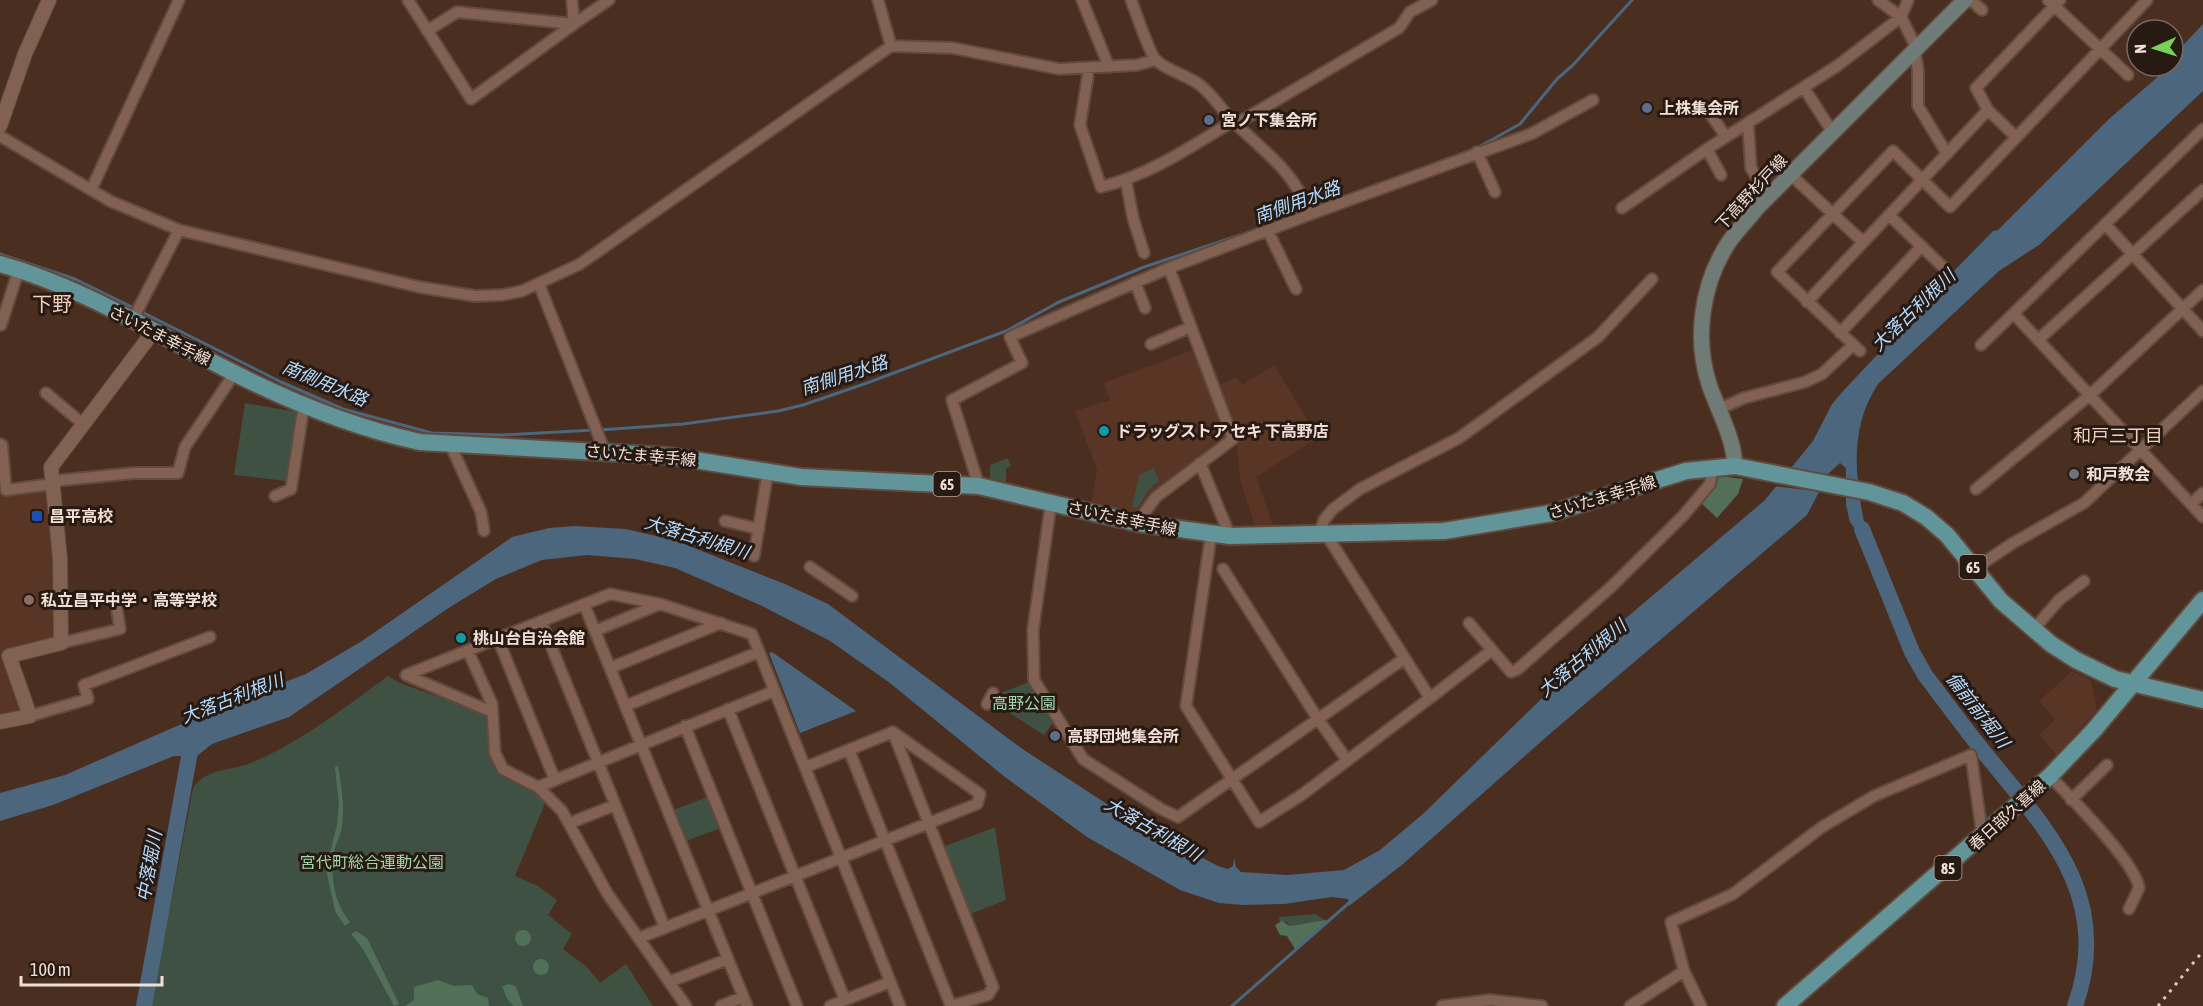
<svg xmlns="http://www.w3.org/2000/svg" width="2203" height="1006" font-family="'Asap Condensed','Noto Sans JP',sans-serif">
  <rect width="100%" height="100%" fill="#4a2e20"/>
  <path fill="#583524" d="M1195 349 1212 388 1237 377 1242 385 1274 365 1318 437 1256 477 1274 527H1255L1240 479 1236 438 1141 514 1091 503 1097 470 1075 411 1110 400 1104 383Z
    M0 446 5 492 52 486 59 641 6 656 26 713 0 719Z
    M2072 671 2091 680 2097 710 2056 755 2039 734 2055 720 2039 701Z"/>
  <path fill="#3f5143" d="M245 403 297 412 286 481 234 475Z
    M1008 458 1011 466 1006 469V482L990 478V465Z
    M1154 468 1159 481 1149 489 1137 509 1132 507 1139 475Z
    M388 676 400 683 488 715 499 771 542 795 544 806 515 876 538 886 557 900 548 915 572 934 563 949 587 967 600 983 626 964 653 1006H151L193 788C206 768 230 771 251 763 301 742 344 708 388 676Z
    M1029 682 1054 721 1044 735 991 701 993 696Z
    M711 796 723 827 686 841 673 810Z
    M995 827 1006 900 970 914 943 847Z
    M1315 914 1325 920 1290 926 1287 922H1280L1279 917Z"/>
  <path fill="#526f58" d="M1719 476 1743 479 1738 494 1717 518 1701 503Z
    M338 766C341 785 345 806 342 826 341 835 336 843 334 852 330 877 334 903 350 922L345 926 335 911 326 869 337 825 339 804 335 767Z
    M1325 920 1327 921 1295 949 1287 936 1280 935 1275 925 1282 921 1290 926Z
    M515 938a8 8 0 1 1 16 0a8 8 0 1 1-16 0Z
    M356 931 367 938 399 1004 394 1006 363 949 351 934Z
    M533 967a8 8 0 1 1 16 0a8 8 0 1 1-16 0Z
    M438 980 454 986 472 985 477 994 488 998 489 1006H405L414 1000V987Z
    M510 984 516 987 523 1006H514L507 999 502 986Z"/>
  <path fill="#4c667e" d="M2203 24V91L2039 245 1999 271 1878 384C1844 436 1858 493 1870 551L1850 522 1846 505V468L1840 463 1829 473 1807 515 1552 732 1403 864 1349 906 1348 899 1332 897 1284 904 1243 905 1219 903 1180 890 1087 837 1005 777 890 683 830 641 760 605 675 568 635 559 587 555 542 560 496 579 450 607 289 717 212 744 197 756H174L53 805 0 821V793L65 775 234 701 306 674 362 641 512 537 549 528 575 526 625 529 674 540 785 584 828 604 1021 748 1136 823 1218 866 1228 869 1233 866 1234 858 1236 867 1241 872 1287 875 1344 870 1380 850 1424 813 1612 630 1765 500 1813 441 1832 404 1844 390 1942 286 1947 285 1950 275 1993 231 1998 230 2109 119 2160 75 2166 66H2173L2174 55Z
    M772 652 856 711 800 733 769 653Z"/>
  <path fill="#4a2e20" d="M1787 470 1830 478 1822 492 1773 486Z"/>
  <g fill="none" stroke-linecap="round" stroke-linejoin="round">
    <path stroke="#4c667e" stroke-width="3" d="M1431 165 1477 148 1520 124 1557 79 1573 65 1632 0
      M0 254 75 279 134 308
      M140 311 281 382 343 409 432 433 503 435 594 430
      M600 430 683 424 778 411 803 405 867 383 1006 331 1059 302 1144 267 1240 235
      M1232 1006 1350 902"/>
    <path stroke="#4c667e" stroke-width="16" d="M1862 529 1912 652 1925 675C1944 700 1963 726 1983 751 2046 829 2114 896 2075 1006
      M144 1006 193 735"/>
    <defs>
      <path id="minor" d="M408 0 471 99 574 24 572 0
        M1082 0 1109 67
        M1131 0C1136 12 1149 53 1156 60 1167 71 1187 75 1200 85 1214 96 1222 111 1235 123 1268 155 1291 169 1311 214L1169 268 1233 439 1156 497 1137 523
        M1878 0 1901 17 1917 49
        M1971 0 1982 10
        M2048 0 2128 75
        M427 31 457 12 574 24 609 0
        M891 46 953 48 1059 69 1137 65 1155 60
        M1915 52 1918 70V106L1947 154
        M1089 68 1080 125 1101 187C1149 175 1191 147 1233 121
        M1804 88 1833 133
        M1707 109 1726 137
        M1748 123 1751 168 1769 197
        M1236 124 1399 28 1410 12 1432 0
        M0 136 110 201 179 230 419 287 475 296 502 295 522 291 580 264 891 46 878 0
        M2016 137 1988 110 1976 88 2060 0
        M1707 149 1721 175
        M1477 152 1495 192
        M1791 175 1863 242
        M1126 181 1133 218 1144 253
        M91 190 179 0
        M1622 208 1707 149 1837 66 1901 17 1908 0
        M1311 214 1531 134 1593 100
        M1889 215 1944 268
        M2105 224 2203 331
        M1268 231 1296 289
        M1135 282 1145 308
        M539 284 605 452
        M1807 302 1988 110
        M2014 314 2203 517
        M132 321 179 230
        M1 325 19 269
        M1840 333 1921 247
        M2038 340 2203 190
        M1151 344 1191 327
        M1981 345 2203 129
        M1860 351 1777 272 1893 151 1950 207 2147 0
        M46 393 83 424
        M1719 409 1744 398 1805 382 1822 374 1853 345
        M0 444 2 445 6 490 53 484
        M450 444 481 512 484 531
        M1200 463 1230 536
        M53 481 134 473H178L185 447 234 374
        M979 486 952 400 1022 363 1010 337 1169 268
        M1976 489 2090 395 2203 290
        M275 496 291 489 304 404
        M1051 503 1033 630 1034 680 1083 759 1161 809 1178 817 1405 658
        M2191 504 2203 493
        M725 521 759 529
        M1319 534 1324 520 1333 509 1360 489 1459 438 1598 337 1652 279
        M1211 535 1186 706 1259 822 1303 794 1430 698 1326 534
        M754 556 768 470
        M810 567 852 596
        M1223 569 1318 719 1347 760
        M1974 569 2013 543 2084 503 2203 391
        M584 604 747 1006
        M541 621 665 928
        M1469 623 1492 650
        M2033 630 2059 600 2084 581
        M595 631 660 604
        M498 639 555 780
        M61 643 120 629 115 597
        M468 651 492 704 495 753 503 769 538 787 562 811 607 893 686 1006
        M610 668 721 623
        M406 675 610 594 660 604 752 634 900 1006
        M406 675 492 712
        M1430 698 1492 650 1511 672 1518 669 1611 587 1683 516 1710 484 1713 466
        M987 704 993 693
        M625 706 759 652
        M728 709 845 1000
        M30 716 88 699 84 685 210 637
        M685 726 797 1006
        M849 750 951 1006
        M806 767 893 732 993 987 988 995 951 1006
        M2050 776C2070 797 2136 863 2139 888L2129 909
        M538 787 774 691
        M2071 800 2107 765
        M570 823 615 805
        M639 938 977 804 980 794 893 732
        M669 982 728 959
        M721 1006 743 997
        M830 1006 890 982
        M1442 1006 1490 1000 1542 1006
        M1630 1006 1684 971
        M1701 1006 1684 971 1671 922 1733 894 1822 827 1874 796 1971 755 1981 826 1985 835"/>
      <path id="tertiary" d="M0 126 25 54 49 0
        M0 722 30 716 9 656 61 643 60 559 51 467 153 332"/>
      <path id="secondary" d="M1735 466C1734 439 1719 412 1710 387 1694 341 1701 286 1727 245 1735 232 1747 221 1756 209L1965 0"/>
      <path id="primary" d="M0 264C82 287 156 334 232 372 291 402 356 428 420 442L670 456 801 477 979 486 1137 523 1230 536 1444 531 1552 513 1686 471 1735 466 1869 492 1903 503 1926 517 1947 535 2001 601 2051 644 2076 660 2115 679 2203 700
        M1785 1006 2050 776 2094 730 2203 600"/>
    </defs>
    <use href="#minor" stroke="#614a3e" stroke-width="14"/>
    <use href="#tertiary" stroke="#614a3e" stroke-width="16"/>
    <use href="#secondary" stroke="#614a3e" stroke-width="18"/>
    <use href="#primary" stroke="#614a3e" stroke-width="20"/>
    <use href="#minor" stroke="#816152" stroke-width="10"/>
    <use href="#tertiary" stroke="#816152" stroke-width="14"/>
    <use href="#secondary" stroke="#717b76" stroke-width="15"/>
    <use href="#primary" stroke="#629599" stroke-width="16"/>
    <path stroke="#dcc9bf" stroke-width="3" stroke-dasharray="3 6" stroke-linecap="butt" d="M2158 1006 2203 951"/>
  </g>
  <g fill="#5c6f8a" stroke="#271a13" stroke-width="2">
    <circle cx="1647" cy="108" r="6"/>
    <circle cx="1209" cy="120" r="6"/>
    <circle cx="1055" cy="736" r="6"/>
  </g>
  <g fill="#0f9aa8" stroke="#271a13" stroke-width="2">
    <circle cx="1104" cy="431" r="6"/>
    <circle cx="461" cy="638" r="6"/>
  </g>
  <circle fill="#6b7280" stroke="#271a13" stroke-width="2" cx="2074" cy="474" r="6"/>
  <rect fill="#1a4fb4" stroke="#271a13" stroke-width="2" x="31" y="510" width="12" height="12" rx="3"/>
  <circle fill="#8d6e63" stroke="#271a13" stroke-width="2" cx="29" cy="600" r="6"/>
  <g text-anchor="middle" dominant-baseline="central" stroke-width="6" stroke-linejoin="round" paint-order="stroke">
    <g fill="#271a13" stroke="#b4a49c" stroke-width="1.5">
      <rect x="933.5" y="472" width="27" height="24" rx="4.5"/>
      <rect x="1959.5" y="555" width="27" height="24" rx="4.5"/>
      <rect x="1934.5" y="856" width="27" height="24" rx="4.5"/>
    </g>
    <g font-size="15" font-weight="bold" fill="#f1dfd6">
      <text x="947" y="484">65</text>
      <text x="1973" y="567">65</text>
      <text x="1948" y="868">85</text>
    </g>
    <g font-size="16" font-weight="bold" fill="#f1dfd6" stroke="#271a13" text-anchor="start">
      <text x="1659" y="108">上株集会所</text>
      <text x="1221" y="120">宮ノ下集会所</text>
      <text x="1116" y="431">ドラッグストア セキ 下高野店</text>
      <text x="2086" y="474">和戸教会</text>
      <text x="49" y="516">昌平高校</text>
      <text x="41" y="600">私立昌平中学・高等学校</text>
      <text x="473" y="638">桃山台自治会館</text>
      <text x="1067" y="736">高野団地集会所</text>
    </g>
    <g font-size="16" fill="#f1dfd6" stroke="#271a13">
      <text transform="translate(1751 192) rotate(-47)">下高野杉戸線</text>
      <text transform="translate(160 335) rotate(27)">さいたま幸手線</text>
      <text transform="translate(641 455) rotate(5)">さいたま幸手線</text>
      <text transform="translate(1602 497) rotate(-17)">さいたま幸手線</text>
      <text transform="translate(1122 518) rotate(12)">さいたま幸手線</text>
      <text transform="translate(2007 815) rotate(-42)">春日部久喜線</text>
    </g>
    <g font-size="16" fill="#a1d6ad" stroke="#271a13">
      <text x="1024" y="703">高野公園</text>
      <text x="372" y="862">宮代町総合運動公園</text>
    </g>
    <g font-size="18" font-style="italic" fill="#b3d9fc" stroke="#271a13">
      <text transform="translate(1297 202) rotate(-20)">南側用水路</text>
      <text transform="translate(1913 310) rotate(-44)">大落古利根川</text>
      <text transform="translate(844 375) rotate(-18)">南側用水路</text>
      <text transform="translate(325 383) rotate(23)">南側用水路</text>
      <text transform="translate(697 537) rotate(17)">大落古利根川</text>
      <text transform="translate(1582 658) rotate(-40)">大落古利根川</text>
      <text transform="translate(232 698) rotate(-21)">大落古利根川</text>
      <text transform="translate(1978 710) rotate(52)">備前前堀川</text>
      <text transform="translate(1153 829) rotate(30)">大落古利根川</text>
      <text transform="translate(149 866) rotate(-80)">中落堀川</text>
    </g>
    <g font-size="18" fill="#f4cfbe" stroke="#271a13">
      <text x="2118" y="435">和戸三丁目</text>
    </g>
    <g font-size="20" fill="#f4cfbe" stroke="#271a13">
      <text x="52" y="303">下野</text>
    </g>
  </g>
  <g transform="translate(2155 48) rotate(267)"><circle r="28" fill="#271a13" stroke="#786961" stroke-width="1.5"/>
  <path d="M0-4.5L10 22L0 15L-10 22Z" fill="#78d258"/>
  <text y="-9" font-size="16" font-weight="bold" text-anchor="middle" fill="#f1dfd6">N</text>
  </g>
  <path d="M21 976v9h141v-9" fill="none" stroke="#f1dfd6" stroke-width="3"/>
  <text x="30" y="976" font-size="18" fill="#f1dfd6" stroke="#271a13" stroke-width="4.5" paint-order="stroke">100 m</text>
</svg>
